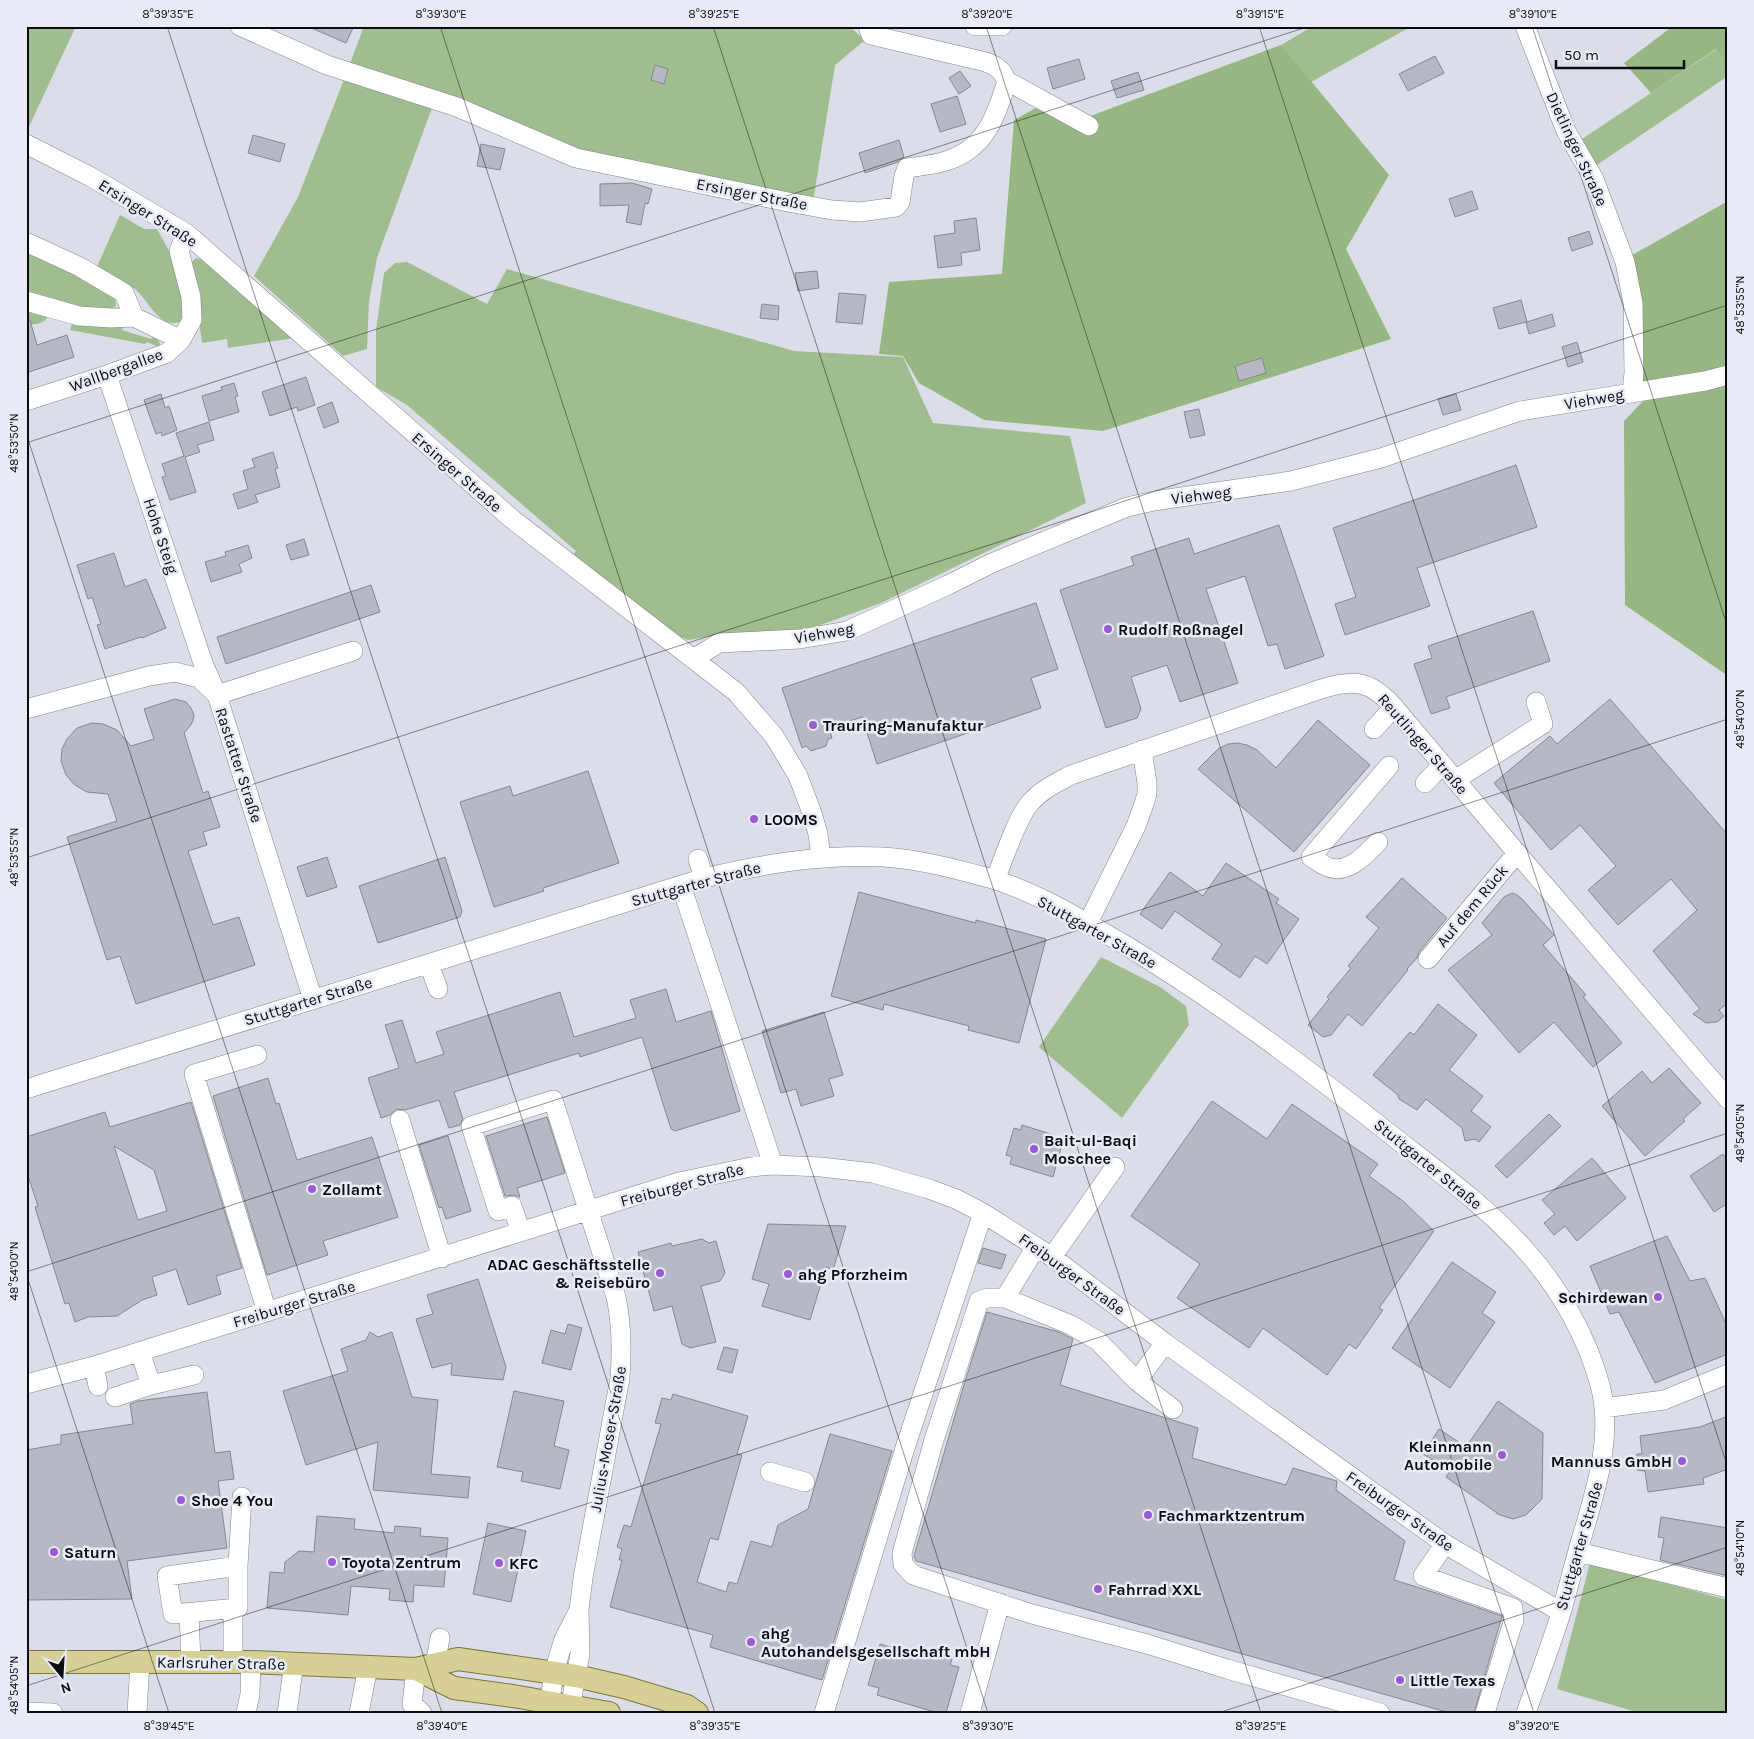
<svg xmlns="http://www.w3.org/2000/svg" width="1754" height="1739" font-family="Karla,sans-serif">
  <rect width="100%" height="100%" fill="#dbdee8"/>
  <path fill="#a0bd8f" d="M26 26H76L26 133Z
    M364 26H847L850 27 865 40 835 65 813 202 575 152 348 69Z
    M1313 26H1412L1311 82 1281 45Z
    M1717 49 1728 63V76L1591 169 1576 143Z
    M345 77 433 105 377 258 369 301 367 349 343 356 254 276 298 197Z
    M120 215 144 229H157L172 256 184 298 182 321C160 331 150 302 135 289 124 281 108 276 96 269Z
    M26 249 115 295 116 306 102 313 26 298Z
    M196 258 206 260 295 338 228 348 227 339 202 343 191 263Z
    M407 262 487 304 507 269 794 351 903 357 933 423 1070 436 1086 503 881 603 793 635H717L688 640 674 634 572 556 576 551 407 405 376 387V330L384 273 395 263Z
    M26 308 49 315C44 324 36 325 26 324Z
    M73 320 123 326 122 330 151 339 153 337 156 338 160 343 159 347 147 342 145 344 70 330Z
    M1101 957 1160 987 1186 1006 1189 1025 1122 1118 1039 1047Z
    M1590 1563 1728 1600V1713H1640L1557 1689Z"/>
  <path fill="#96b781" d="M1673 26H1728V63L1716 49 1651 93 1624 63Z
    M1281 45 1389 175 1346 249 1391 339 1103 431 984 420 919 383 903 356 879 354 889 282 1002 274 1014 120 1039 106 1085 118Z
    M1728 201V676L1625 605 1624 421 1644 400 1640 309 1627 258Z"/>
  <path fill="#b6b9c3" stroke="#858791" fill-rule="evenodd" d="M307 26H354L346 43Z
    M1435 56 1444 73 1408 91 1399 74Z
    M1079 59 1085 79 1053 89 1047 68Z
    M655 65 668 69 664 84 651 80Z
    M960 71 971 86 959 94 949 78Z
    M1138 72 1144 90 1117 98 1111 81Z
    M957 96 966 124 940 132 931 104Z
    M253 135 285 144 280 162 248 153Z
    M899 140 904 157 898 162 865 173 859 153Z
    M481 144 505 149 500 170 477 166Z
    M632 183 652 189 648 204 645 203 641 225 626 222 629 205 600 206V184Z
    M1472 191 1478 209 1455 217 1449 199Z
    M976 218 980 250 961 253 962 265 938 268 934 236 955 233 954 221Z
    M1589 231 1593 244 1572 251 1568 238Z
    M817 271 819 288 798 291 795 273Z
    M839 293 866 295 862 324 836 322Z
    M1521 300 1527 322 1552 314 1555 326 1529 334 1526 322 1499 329 1493 308Z
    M762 304 779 306 778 320 760 318Z
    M30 320 37 345 67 335 74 357 26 373V321Z
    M1577 342 1583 362 1568 367 1562 347Z
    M1262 358 1266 373 1239 381 1235 366Z
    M306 377 315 405 298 411 297 407 270 416 262 392Z
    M234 383 238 396 235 397 239 412 209 421 202 396 222 390 221 387Z
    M161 394 165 408 169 406 177 430 162 436 161 432 156 434 144 400Z
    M1456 394 1461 410 1443 415 1438 399Z
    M332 402 339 422 324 428 317 408Z
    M1199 409 1205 435 1190 438 1184 412Z
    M209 422 214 440 197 445 200 452 185 457 196 492 170 500 162 477 166 476 162 464 184 456 176 433Z
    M273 452 278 468 275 469 280 487 255 495 258 502 238 509 233 494 248 489 243 471 255 467 252 459Z
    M1516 465 1537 527 1417 568 1430 606 1345 635 1335 604 1356 597 1333 528Z
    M1279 525 1324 656 1285 669 1277 644 1268 646 1245 576 1206 589 1238 683 1180 702 1167 665 1131 677 1141 709 1137 718 1106 728 1060 590 1134 565 1131 557 1189 538 1194 554Z
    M304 539 309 555 291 560 286 545Z
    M248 545 252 558 239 564 242 572 211 582 205 562 226 556 225 552Z
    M114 553 125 587 146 579 166 628 142 638 141 637 105 649 97 625 101 624 92 597 88 599 77 565Z
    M371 585 380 612 226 664 217 637Z
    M1036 603 1058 669 1031 678 1041 708 877 764 862 717 829 728 832 738 828 739 826 746 811 751 806 746 802 748 782 688Z
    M1533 611 1550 661 1446 697 1450 708 1431 714 1414 664 1432 658 1428 646Z
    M175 699 186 702 191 708 194 715 193 721 190 726 184 733 203 793 208 791 220 827 203 832 207 845 188 851 213 925 239 917 255 965 136 1004 120 956 107 960 67 837 117 821 108 794 87 792 75 785 66 775 61 761 62 749 67 739 77 728 92 723 103 724 117 730 131 746 154 739 144 709Z
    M1610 699 1728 835V1003L1719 1010 1724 1016 1717 1022 1706 1023 1693 1014 1700 1009 1653 951 1697 910 1671 879 1618 925 1588 890 1616 866 1580 825 1551 850 1494 783 1550 736 1557 744Z
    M1318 720 1370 765 1294 852 1198 769 1218 749 1228 744 1238 743 1247 745 1257 750 1276 768Z
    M588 771 619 863 543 888 544 891 494 907 460 802 510 786 513 796Z
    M327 857 337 887 307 897 297 867Z
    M445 857 462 911 460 917 378 943 359 886Z
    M1226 863 1279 899 1276 903 1299 919 1267 964 1255 956 1240 978 1212 959 1222 944 1175 911 1162 929 1140 914 1170 872 1203 896Z
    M1402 878 1447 918 1419 952 1417 958 1407 969 1408 970 1362 1026 1348 1014 1331 1035 1323 1037 1308 1025 1329 999 1327 997 1351 968 1348 966 1379 928 1366 917Z
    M859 892 976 923V920L1046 939 1019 1043 968 1030 969 1026 884 1004 883 1010 831 996Z
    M1512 893 1517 895 1522 899 1554 935 1543 945 1586 995 1583 997 1622 1043 1593 1067 1554 1022 1519 1053 1448 970 1492 935 1482 923 1504 897Z
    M666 989 676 1022 711 1011 740 1111 675 1131 671 1129 642 1037 580 1057 579 1053 454 1092 463 1119 460 1125 449 1128 439 1100 405 1110 396 1109 390 1115 381 1118 368 1078 399 1068 385 1025 402 1020 416 1063 444 1054 436 1032 560 992 574 1037 636 1018 630 1000Z
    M1438 1004 1477 1035 1449 1070 1483 1096 1471 1111 1491 1127 1479 1142 1475 1139 1465 1141 1462 1128 1426 1099 1417 1110 1399 1099 1398 1095 1373 1075 1410 1032 1414 1035Z
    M824 1012 843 1075 829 1079 834 1096 801 1106 796 1089 781 1093 762 1031Z
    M1669 1068 1701 1103 1683 1119 1685 1121 1645 1156 1602 1106 1642 1071 1652 1083Z
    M268 1078 276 1104 279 1103 297 1160 372 1137 398 1217 323 1241 328 1255 267 1275 213 1096Z
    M1212 1101 1267 1139 1292 1104 1378 1164 1369 1176 1403 1201 1434 1231 1379 1308 1383 1310 1356 1349 1349 1344 1327 1375 1263 1328 1249 1348 1177 1298 1200 1264 1131 1216Z
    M191 1102 242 1268 216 1276 221 1294 188 1305 176 1269 152 1277 157 1295 142 1300 117 1316 88 1317 75 1322 69 1303 65 1304 35 1207 38 1206 26 1170V1137L105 1112 110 1127ZM114 1146 154 1170 167 1211 138 1220Z
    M1549 1114 1561 1126 1507 1178 1495 1166Z
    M547 1117 565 1173 517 1188 520 1197 514 1195 505 1196 486 1136Z
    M1022 1125 1054 1135 1052 1141 1062 1144 1053 1177 1010 1164 1012 1157 1006 1155 1014 1128 1021 1130Z
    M448 1136 471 1211 446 1219 442 1207 439 1208 419 1145Z
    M1723 1154 1728 1162V1203L1714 1212 1690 1176Z
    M1592 1158 1626 1198 1577 1241 1565 1226 1554 1235 1544 1223 1555 1214 1542 1200Z
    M768 1224 846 1226 833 1270 826 1267 810 1320 762 1306 769 1284 752 1279Z
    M1667 1236 1690 1281 1705 1278 1728 1328V1354L1655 1383 1619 1312 1610 1314 1590 1266Z
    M702 1239 709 1243 716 1241 725 1273 720 1281 701 1286 716 1342 690 1348 682 1344 672 1306 654 1311 638 1252 671 1243 672 1246Z
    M983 1248 1006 1255 1001 1269 978 1263Z
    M1452 1262 1496 1292 1482 1313 1495 1322 1450 1388 1392 1348Z
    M478 1279 506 1367 503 1380 451 1375 452 1363 432 1368 416 1319 433 1314 427 1295Z
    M987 1312 1059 1332 1073 1339 1060 1385 1198 1428 1192 1458 1286 1485 1293 1468 1337 1481 1336 1490 1405 1541 1394 1580 1436 1593 1502 1616 1474 1713H1450L916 1561 914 1556 963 1388Z
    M568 1324 582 1328 571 1370 542 1363 551 1330 565 1334Z
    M370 1332 378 1337 392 1332 412 1397 438 1400 431 1474 470 1477 468 1498 373 1490 378 1442 306 1465 283 1391 348 1371 341 1349 366 1340Z
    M724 1347 738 1350 732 1373 717 1369Z
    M514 1391 564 1401 554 1446 569 1450 560 1489 521 1481 523 1472 497 1467Z
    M207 1392 215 1453 230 1451 234 1479 218 1481 227 1548 127 1561 132 1599 26 1600V1450L61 1444V1435L133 1424 130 1404 138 1401Z
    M673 1394 748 1416 737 1454 742 1455 718 1540 710 1538 697 1582 726 1592 729 1582 737 1584 751 1541 772 1547 778 1525 808 1509 830 1434 892 1451 822 1680 710 1647 713 1635 610 1607 622 1560H619L622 1549 617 1547 624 1525 631 1527 661 1424 655 1423 662 1398 671 1400Z
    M1498 1401 1543 1433 1542 1499 1526 1515 1513 1519 1497 1514V1513L1446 1477 1450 1471 1423 1454 1439 1429 1466 1447Z
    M1728 1416V1469L1703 1478 1704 1484 1648 1492 1645 1471 1637 1470V1454H1642L1640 1436 1700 1427Z
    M317 1516 355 1519 354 1529 394 1533 395 1526 421 1528 420 1536 448 1538 444 1587 414 1585 413 1602 389 1600 390 1589 351 1586 348 1615 267 1608 270 1572 284 1573 285 1562 299 1551 314 1552Z
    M1661 1517 1728 1528V1576L1660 1560 1664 1538 1658 1537Z
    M488 1523 526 1531 511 1602 473 1594Z
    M880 1644 910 1653 911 1648 952 1659 950 1665 959 1667 946 1713H938L877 1695 879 1688 868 1685Z"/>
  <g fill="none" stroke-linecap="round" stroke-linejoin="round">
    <defs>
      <path id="minor" d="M240 26 327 65 457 107 576 158 788 202 832 210 860 212 896 207 900 202 904 176 907 168C920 166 934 165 946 161 985 149 996 117 1007 81
        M868 26 871 35 986 62 995 66 1002 72 1007 81 1089 126
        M975 26H1002
        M1525 26 1566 131 1594 179 1625 262 1633 303 1634 373 1632 392
        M26 144 91 177 186 233 512 519 736 692 774 736 798 776 812 813 818 834 821 857
        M26 242 80 267 124 293 134 317
        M26 301 79 316 111 318 134 317 181 340
        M107 375 203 663 217 695 353 651
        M26 401 107 375 167 353 181 340 192 320 191 297 179 251 186 233
        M693 659 719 643 800 639 847 631 948 585 992 563 1127 507 1154 501 1291 481 1381 458 1520 411 1705 381 1728 375
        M26 709 149 676 175 672 199 678 217 695 313 1000
        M1374 729 1394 707
        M1455 780 1543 724 1536 702
        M1425 783 1442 765
        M1378 842C1366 854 1348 875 1328 867 1322 865 1316 860 1311 857L1389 766
        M698 859 704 878
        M995 880C1003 861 1017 817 1030 803 1041 790 1056 783 1071 775L1321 689C1354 679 1370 680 1394 707L1517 853 1728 1099
        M681 885 773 1165
        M1088 923 1136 826 1144 804 1147 794V783L1142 750
        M1428 959 1517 853
        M429 964 438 989
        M257 1055 194 1074 267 1312
        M26 1089 704 878C763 864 822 854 883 857 918 859 955 869 989 878 1037 892 1082 920 1125 945 1216 1000 1301 1064 1385 1130 1433 1168 1486 1205 1527 1252 1560 1289 1587 1337 1600 1385 1615 1442 1592 1500 1577 1554 1572 1573 1567 1592 1562 1610 1551 1645 1538 1679 1526 1713
        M400 1120 442 1258
        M521 1232 512 1206 498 1211 471 1126 553 1100 616 1297C622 1324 622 1350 620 1378L583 1578 579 1610 580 1654 569 1713
        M1052 1257 1115 1167
        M1005 1298 1036 1247
        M1165 1343 1137 1381 1098 1341 1071 1325 1005 1298H987L979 1301 934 1440 902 1553 903 1564 913 1575 1032 1614 1147 1644 1227 1669 1380 1713
        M140 1352 151 1385 194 1375
        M94 1366 98 1386
        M1137 1381 1173 1409
        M26 1384 94 1366 679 1182 751 1167 773 1165 821 1167 873 1173 929 1189 956 1199 983 1213 1052 1257 1165 1343 1445 1544 1561 1612
        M115 1397 151 1385
        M1604 1408 1664 1400 1728 1374
        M770 1472 805 1482
        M1445 1544 1423 1576 1513 1608 1514 1621 1513 1622 1485 1713
        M1578 1552 1728 1588
        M238 1566V1608L173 1614 167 1576 238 1566 242 1497
        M233 1609V1662
        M189 1613 191 1662
        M435 1665 440 1638
        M416 1669 412 1704 422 1713
        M26 1712 53 1713
        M137 1713 140 1662
        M246 1713 250 1694 251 1662
        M287 1713 294 1663
        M359 1713 368 1667
        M548 1713 554 1672 564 1639 579 1610
        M824 1713 905 1448 983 1213
        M970 1713 1000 1603"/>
      <path id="major" d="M26 1662H251L416 1669 458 1659 576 1676 624 1687 687 1706 697 1713
        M416 1669 454 1688 513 1696 609 1713"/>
    </defs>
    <use href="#minor" stroke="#81838c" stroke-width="20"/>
    <use href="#major" stroke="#7e7739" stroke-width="24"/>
    <use href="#minor" stroke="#fff" stroke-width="19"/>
    <use href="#major" stroke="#d7d096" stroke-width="22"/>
  </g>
  <path fill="none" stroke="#0b0c0f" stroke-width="1" stroke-opacity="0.45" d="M167 26 715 1713M440 26 988 1713M713 26 1261 1713M986 26 1534 1713M1259 26 1728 1468M1532 26 1728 628M26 29 36 26M26 433 442 1713M26 443 1310 26M26 858 1728 305M26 1272 1728 719M26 1273 169 1713M26 1686 1728 1133M1218 1713 1728 1547"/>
  <g fill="#9b5ad0" stroke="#e8ebf5" stroke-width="2">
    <circle cx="1108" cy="629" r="5"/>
    <circle cx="813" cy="725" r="5"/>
    <circle cx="754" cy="819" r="5"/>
    <circle cx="1034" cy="1149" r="5"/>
    <circle cx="312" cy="1189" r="5"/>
    <circle cx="660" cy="1273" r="5"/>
    <circle cx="788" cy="1274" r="5"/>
    <circle cx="1658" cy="1297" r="5"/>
    <circle cx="1502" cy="1455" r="5"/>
    <circle cx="1682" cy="1461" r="5"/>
    <circle cx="181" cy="1500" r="5"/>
    <circle cx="1148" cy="1515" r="5"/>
    <circle cx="54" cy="1552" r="5"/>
    <circle cx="332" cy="1562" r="5"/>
    <circle cx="499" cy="1563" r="5"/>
    <circle cx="1098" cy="1589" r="5"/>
    <circle cx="751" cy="1642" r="5"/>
    <circle cx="1400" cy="1680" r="5"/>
  </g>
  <g text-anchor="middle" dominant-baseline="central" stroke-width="5" stroke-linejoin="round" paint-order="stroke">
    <g font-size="16" fill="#0b0c0f" stroke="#e8ebf5">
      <text transform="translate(1577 149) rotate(65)">Dietlinger Straße</text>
      <text transform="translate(752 194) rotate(11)">Ersinger Straße</text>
      <text transform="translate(148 213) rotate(32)">Ersinger Straße</text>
      <text transform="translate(116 370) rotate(-20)">Wallbergallee</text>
      <text transform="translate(1594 399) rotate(-10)">Viehweg</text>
      <text transform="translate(457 472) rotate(41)">Ersinger Straße</text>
      <text transform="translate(1201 495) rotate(-7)">Viehweg</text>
      <text transform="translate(161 536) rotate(72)">Hohe Steig</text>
      <text transform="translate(824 633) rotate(-10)">Viehweg</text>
      <text transform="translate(1423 744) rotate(49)">Reutlinger Straße</text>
      <text transform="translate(239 765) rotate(72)">Rastatter Straße</text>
      <text transform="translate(696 884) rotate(-15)">Stuttgarter Straße</text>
      <text transform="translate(1472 906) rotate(-50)">Auf dem Rück</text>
      <text transform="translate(1097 932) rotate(29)">Stuttgarter Straße</text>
      <text transform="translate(308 1001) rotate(-17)">Stuttgarter Straße</text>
      <text transform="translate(1428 1164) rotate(39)">Stuttgarter Straße</text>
      <text transform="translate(682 1185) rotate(-15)">Freiburger Straße</text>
      <text transform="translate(1072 1274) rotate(36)">Freiburger Straße</text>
      <text transform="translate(294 1304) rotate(-17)">Freiburger Straße</text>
      <text transform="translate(608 1439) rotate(-80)">Julius-Moser-Straße</text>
      <text transform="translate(1400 1511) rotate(35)">Freiburger Straße</text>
      <text transform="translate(1579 1546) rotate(-74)">Stuttgarter Straße</text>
      <text transform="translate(221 1663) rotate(1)">Karlsruher Straße</text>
    </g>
    <g font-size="16" font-weight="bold" fill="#0b0c0f" stroke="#e8ebf5" text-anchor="start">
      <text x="1118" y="629">Rudolf Roßnagel</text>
      <text x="823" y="725">Trauring-Manufaktur</text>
      <text x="764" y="819">LOOMS</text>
      <text x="1044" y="1140">Bait-ul-Baqi<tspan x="1044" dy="18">Moschee</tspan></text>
      <text x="322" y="1189">Zollamt</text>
      <text x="650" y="1264" text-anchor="end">ADAC Geschäftsstelle<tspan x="650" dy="18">&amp; Reisebüro</tspan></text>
      <text x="798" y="1274">ahg Pforzheim</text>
      <text x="1648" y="1297" text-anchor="end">Schirdewan</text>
      <text x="1492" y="1446" text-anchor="end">Kleinmann<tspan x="1492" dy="18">Automobile</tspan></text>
      <text x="1672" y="1461" text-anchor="end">Mannuss GmbH</text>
      <text x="191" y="1500">Shoe 4 You</text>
      <text x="1158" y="1515">Fachmarktzentrum</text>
      <text x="64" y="1552">Saturn</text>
      <text x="342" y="1562">Toyota Zentrum</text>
      <text x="509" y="1563">KFC</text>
      <text x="1108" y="1589">Fahrrad XXL</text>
      <text x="761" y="1633">ahg<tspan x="761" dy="18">Autohandelsgesellschaft mbH</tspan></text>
      <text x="1410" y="1680">Little Texas</text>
    </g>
  </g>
  <rect width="1754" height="1739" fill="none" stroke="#e8ebf5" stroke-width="55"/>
  <g transform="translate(62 1676) rotate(162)" stroke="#e8ebf5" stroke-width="4" paint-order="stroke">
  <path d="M0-4L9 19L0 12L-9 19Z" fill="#0b0c0f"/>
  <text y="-8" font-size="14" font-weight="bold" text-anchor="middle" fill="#0b0c0f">N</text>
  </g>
  <path d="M1556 60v8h128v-8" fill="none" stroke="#0b0c0f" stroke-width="2.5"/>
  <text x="1564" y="60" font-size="15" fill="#0b0c0f" stroke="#e8ebf5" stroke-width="4" paint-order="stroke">50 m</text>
  <rect x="28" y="28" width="1698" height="1684" fill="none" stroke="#0b0c0f" stroke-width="2"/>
  <g font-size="12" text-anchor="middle" fill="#0b0c0f">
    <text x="168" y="18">8°39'35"E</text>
    <text x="441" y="18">8°39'30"E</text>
    <text x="714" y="18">8°39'25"E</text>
    <text x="987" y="18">8°39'20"E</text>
    <text x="1260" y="18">8°39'15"E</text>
    <text x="1533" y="18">8°39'10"E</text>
    <text transform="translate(1740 305) rotate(-90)" y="4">48°53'55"N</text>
    <text transform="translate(14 443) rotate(-90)" y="4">48°53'50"N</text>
    <text transform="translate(1740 719) rotate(-90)" y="4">48°54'00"N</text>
    <text transform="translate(14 857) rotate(-90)" y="4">48°53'55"N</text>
    <text transform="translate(1740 1133) rotate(-90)" y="4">48°54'05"N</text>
    <text transform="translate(14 1271) rotate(-90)" y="4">48°54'00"N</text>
    <text transform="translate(1740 1548) rotate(-90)" y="4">48°54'10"N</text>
    <text transform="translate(14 1685) rotate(-90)" y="4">48°54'05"N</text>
    <text x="169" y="1730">8°39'45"E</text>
    <text x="442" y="1730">8°39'40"E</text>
    <text x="715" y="1730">8°39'35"E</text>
    <text x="988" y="1730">8°39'30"E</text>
    <text x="1261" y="1730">8°39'25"E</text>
    <text x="1534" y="1730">8°39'20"E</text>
  </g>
</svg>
